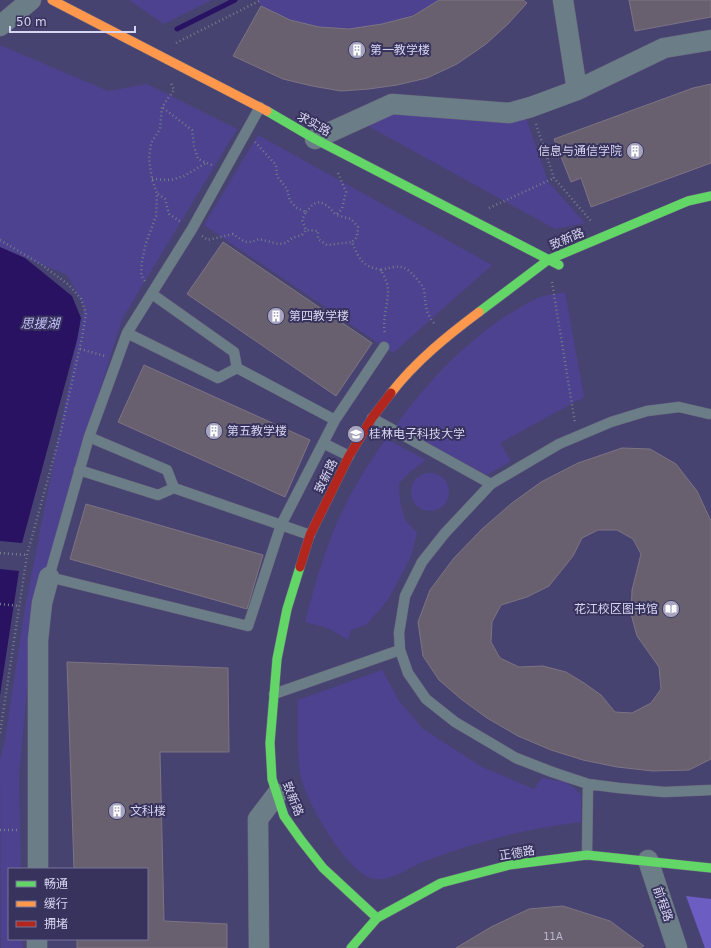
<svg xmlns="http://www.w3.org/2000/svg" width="711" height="948" font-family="'DejaVu Sans','Noto Sans SC',sans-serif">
  <rect width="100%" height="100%" fill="#4a485f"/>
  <path fill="#474371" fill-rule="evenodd" d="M0 0H711V948H0ZM9 869H147V939H9Z"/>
  <path fill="#4d428f" d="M129 0H212L164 24Z
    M257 0H439C396 31 327 38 279 15 270 11 262 8 257 0Z
    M0 45 108 91 147 84 237 129 122 319 61 517 34 613 19 777 21 869H9V939H22L23 948H1L0 760 5 740 25 608 84 306 67 275 0 247Z
    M394 111 526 118 548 182 585 223 555 229 368 126Z
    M258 135 492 265 393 353 204 225Z
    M565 292 584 397 500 443 511 461 487 475 396 426C426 383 462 345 506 316 517 310 529 301 541 297 548 294 557 294 565 292Z
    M386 439 426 460 411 471 399 483 400 502 405 520 417 533 411 557 387 601 366 625 351 630 348 640 328 628 305 622C312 596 319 569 329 543 342 506 363 471 386 439Z
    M411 492a19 19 0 1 1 38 0a19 19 0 1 1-38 0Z
    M382 670 399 701 423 729 482 767 534 789 542 778 566 782 581 794V822C541 827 502 835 463 848 449 852 436 857 423 862 408 868 392 881 375 879 348 876 304 799 300 773 297 749 298 724 298 700Z"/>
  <path fill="#6c5dc2" d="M686 896 711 899V948H705Z"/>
  <path fill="#291262" d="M0 247 25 258 72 296 81 318 77 340 22 543 0 541Z
    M0 569 19 571 0 695Z"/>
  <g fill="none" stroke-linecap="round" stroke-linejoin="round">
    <path stroke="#291262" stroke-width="5" d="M177 29 235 0"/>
  </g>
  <path fill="#69606f" stroke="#7e7383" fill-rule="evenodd" d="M439 0H523L527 3 508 24 486 44 457 64 427 78 397 85 369 89 341 91 312 86 283 79 233 56 261 6 290 20 319 27 349 29 382 24 413 16Z
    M629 0H711V17L635 31Z
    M711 84V163L591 207 581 178 571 182 554 139 693 88Z
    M223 242 372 343 336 396 187 294Z
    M144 365 310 440 285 497 118 422Z
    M622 448 650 449 676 464 697 491 711 521V759L689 770 653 771 617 767 583 760 551 750 518 736 487 718 461 699 439 680 423 656 418 622 430 590 454 558 482 529 512 503 541 482 578 463ZM598 530H617L633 539 641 554 632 590 631 614 637 636 659 667 661 689 651 703 632 713 615 712 601 695 584 683 566 672 543 666 519 667 500 658 491 642 492 622 501 605 527 597 549 586 573 556 582 538Z
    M86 504 263 555 247 609 70 559Z
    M67 662 228 668 229 752H160L164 921 227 924V948H77V939H147V869H74Z
    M563 906 610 921 644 946 640 948H456L491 927 529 909Z"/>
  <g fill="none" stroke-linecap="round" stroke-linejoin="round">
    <defs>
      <path id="lane" d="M260 107 192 229 127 333 89 437 49 577 248 626 281 525 335 420 384 347
        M152 294 234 352 237 368 335 420
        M127 333 218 378 237 368
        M709 414 679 407 647 411 611 422 559 444 491 484 445 533 422 562 405 596 399 633 400 650 408 673 426 699 455 722 516 758 552 772 588 784 619 788 664 792 711 790
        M372 418 491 484
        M89 437 167 470 174 488
        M323 443 349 456
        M79 470 158 495 174 488 310 535
        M274 694 400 650
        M587 855 588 784"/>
      <path id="street" d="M0 26 31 0
        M577 90 664 48 711 40
        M315 139 392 104 509 113 531 107 577 90 563 0
        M648 860 677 948
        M38 869V640L42 603 49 577
        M37 948V939
        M259 948 258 819 277 794"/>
      <path id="fast" d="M267 111 315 139 559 265
        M479 312 548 260 688 201 711 196
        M300 567 287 609 277 659 270 743 272 779 284 816 301 840 323 868 377 918
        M351 948 377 918 441 883 509 865 587 855 711 868"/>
      <path id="slow" d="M52 0 267 111
        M391 393C416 361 447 336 479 312"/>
      <path id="jam" d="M300 567 310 535 349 456 372 418 391 393"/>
    </defs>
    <use href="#lane" stroke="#68667b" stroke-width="11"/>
    <use href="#street" stroke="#68667b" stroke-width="21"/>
    <use href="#fast" stroke="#68667b" stroke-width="10"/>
    <use href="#slow" stroke="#68667b" stroke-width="10"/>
    <use href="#jam" stroke="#68667b" stroke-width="10"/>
    <path stroke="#727d8a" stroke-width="2.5" stroke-dasharray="1 3" stroke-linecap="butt" d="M176 43 261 0
      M163 108 192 130 194 146 198 159 214 166
      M536 124 554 178 591 221
      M255 142 276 165 277 176 287 189 290 201 297 208 306 212 302 220 306 230 318 231V239L327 245 352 242C359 259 362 266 381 270 384 276 388 283 388 290 388 306 382 318 385 334
      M338 173 346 192 342 209 336 215 351 219 358 227 357 237 352 242
      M152 179 171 180 184 176 206 163
      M158 194 165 199 169 214 181 222
      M489 208 554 178
      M306 212 313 204 320 202 328 206 336 215
      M202 236 208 240 233 234 245 242H252L259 239 278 244 286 243 292 238 302 235 306 230
      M0 240 42 265 69 285 81 299 86 313 82 338 60 435 27 555 0 733
      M381 270C397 266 403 263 415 277 418 280 423 286 424 290 426 303 424 311 434 323
      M145 281 141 275 142 261 146 243 156 216 157 193 152 179 149 159 151 143 160 129 162 107 174 90 171 83
      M552 282 575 423
      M80 349 105 356
      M0 553 27 555
      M0 604 19 606
      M0 830H20"/>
    <use href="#lane" stroke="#6b7e88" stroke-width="10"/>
    <use href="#street" stroke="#6b7e88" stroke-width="20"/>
    <use href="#fast" stroke="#63d668" stroke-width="9"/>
    <use href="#slow" stroke="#ff974d" stroke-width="9"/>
    <use href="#jam" stroke="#b3261e" stroke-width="9"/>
  </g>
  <defs>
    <symbol id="building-disc" viewBox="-11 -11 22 22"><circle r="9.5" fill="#a6a4be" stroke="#37335d"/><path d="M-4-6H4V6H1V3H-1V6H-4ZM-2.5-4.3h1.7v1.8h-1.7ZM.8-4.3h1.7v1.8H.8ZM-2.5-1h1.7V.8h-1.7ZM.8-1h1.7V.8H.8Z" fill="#fff"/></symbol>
    <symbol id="university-disc" viewBox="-11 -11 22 22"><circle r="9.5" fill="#a6a4be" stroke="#37335d"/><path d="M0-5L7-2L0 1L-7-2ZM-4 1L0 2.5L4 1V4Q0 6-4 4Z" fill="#fff"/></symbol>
    <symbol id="library-disc" viewBox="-11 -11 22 22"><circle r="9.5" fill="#a6a4be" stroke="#37335d"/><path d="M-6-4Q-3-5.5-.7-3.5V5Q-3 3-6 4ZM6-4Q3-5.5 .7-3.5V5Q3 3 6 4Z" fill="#fff"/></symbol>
  </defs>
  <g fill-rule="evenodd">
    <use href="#building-disc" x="347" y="40" width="20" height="20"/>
    <use href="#building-disc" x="625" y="141" width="20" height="20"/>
    <use href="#building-disc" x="266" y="306" width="20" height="20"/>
    <use href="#building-disc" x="204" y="421" width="20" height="20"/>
    <use href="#university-disc" x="346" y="424" width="20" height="20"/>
    <use href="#library-disc" x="661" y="599" width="20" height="20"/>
    <use href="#building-disc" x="107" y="801" width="20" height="20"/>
  </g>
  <g text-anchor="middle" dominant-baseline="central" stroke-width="4" stroke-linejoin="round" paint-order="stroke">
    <g font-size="10" fill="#bcb8d0">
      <text x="553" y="936">11A</text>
    </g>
    <g font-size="12" fill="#d7d6f1" stroke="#37335d" text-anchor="start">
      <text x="370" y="50">第一教学楼</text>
      <text x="622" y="151" text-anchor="end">信息与通信学院</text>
      <text x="289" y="316">第四教学楼</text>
      <text x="227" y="431">第五教学楼</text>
      <text x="369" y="434">桂林电子科技大学</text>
      <text x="658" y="609" text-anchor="end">花江校区图书馆</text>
      <text x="130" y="811">文科楼</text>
    </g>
    <g font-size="12" fill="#d7d6f1" stroke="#37335d">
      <text transform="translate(314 124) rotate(29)">求实路</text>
      <text transform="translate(567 239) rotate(-23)">致新路</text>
      <text transform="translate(326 476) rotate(-64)">致新路</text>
      <text transform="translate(293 799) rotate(68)">致新路</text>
      <text transform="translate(517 853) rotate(-9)">正德路</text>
      <text transform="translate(663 904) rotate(71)">前程路</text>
    </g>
    <g font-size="13" font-style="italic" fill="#c3c0f9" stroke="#37335d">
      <text x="40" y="323">思援湖</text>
    </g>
  </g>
  <rect x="8" y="868" width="140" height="72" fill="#37335d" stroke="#777498"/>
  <rect x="16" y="881" width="20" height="6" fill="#63d668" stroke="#777498"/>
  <text x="44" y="888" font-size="12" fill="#d7d6f1">畅通</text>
  <rect x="16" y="901" width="20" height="6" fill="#ff974d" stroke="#777498"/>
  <text x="44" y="908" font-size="12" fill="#d7d6f1">缓行</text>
  <rect x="16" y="921" width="20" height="6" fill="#b3261e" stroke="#777498"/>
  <text x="44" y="928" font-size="12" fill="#d7d6f1">拥堵</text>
  <path d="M10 26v6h125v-6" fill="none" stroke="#d7d6f1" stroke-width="2"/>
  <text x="16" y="26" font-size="12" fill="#d7d6f1" stroke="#37335d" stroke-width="3" paint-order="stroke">50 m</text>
</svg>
